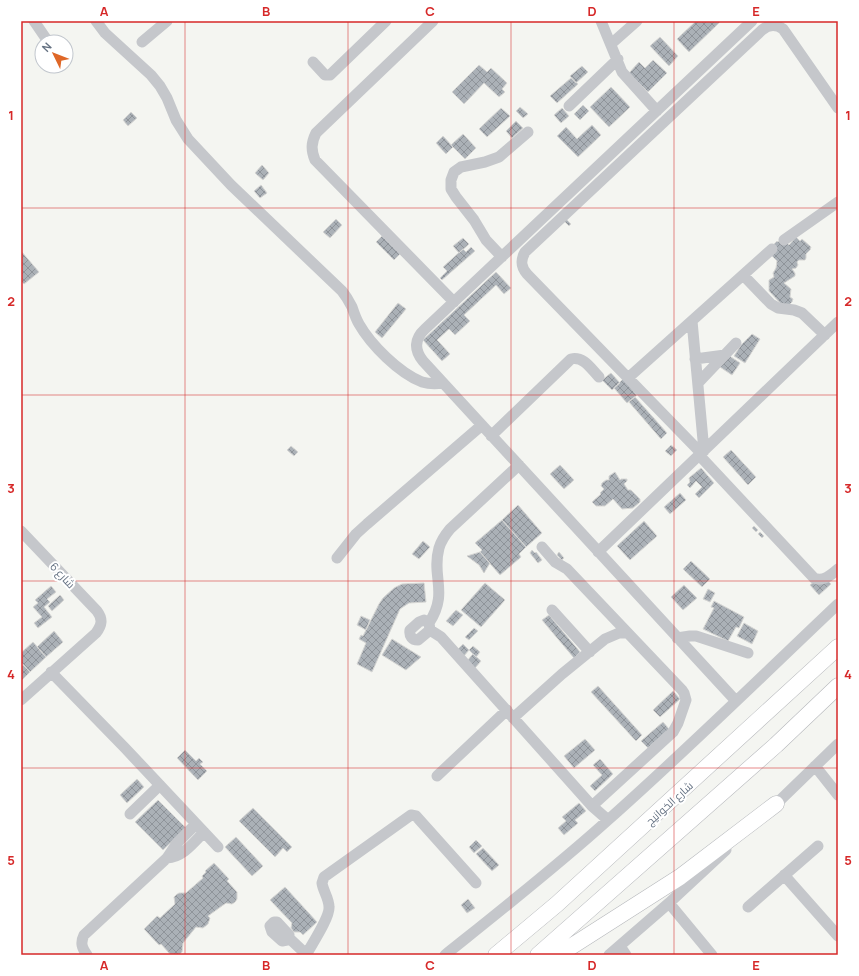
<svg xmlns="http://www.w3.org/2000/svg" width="859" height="976" font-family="Manrope,Cairo,sans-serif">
  <defs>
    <pattern id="building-cross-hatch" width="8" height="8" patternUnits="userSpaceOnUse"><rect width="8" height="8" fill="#abb1b7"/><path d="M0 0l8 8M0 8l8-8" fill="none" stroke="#8f949a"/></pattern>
  </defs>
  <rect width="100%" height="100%" fill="#f4f5f1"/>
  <path fill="url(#building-cross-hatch)" stroke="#d6d6d4" d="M696 21H721L689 52 677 39Z
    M660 37 678 56 669 66 650 46Z
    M653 60 667 73 648 92 629 73 639 62 645 68Z
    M479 65 487 72 491 68 507 83 502 89 505 92 499 97 484 83 464 104 452 92Z
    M582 66 588 72 576 83 570 76Z
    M571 78 578 84 557 103 550 96Z
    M611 87 630 107 609 127 590 107Z
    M583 105 589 111 580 120 574 114Z
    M520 107 528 114 523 118 516 111Z
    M501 108 510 116 487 137 479 129Z
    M562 108 569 116 561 123 554 115Z
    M131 112 137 118 128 126 123 120Z
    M516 121 523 128 512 138 506 131Z
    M592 125 601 135 578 157 557 136 566 127 577 139Z
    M463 134 476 148 465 159 451 145Z
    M443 136 453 147 446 154 436 143Z
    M262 165 269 173 263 180 255 173Z
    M261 185 267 193 260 198 254 191Z
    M336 219 342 225 330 238 323 232Z
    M566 219 571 224 569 226 564 221Z
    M382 236 400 254 394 260 376 242Z
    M796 237 800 241 802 239 811 247 810 250 806 254V258L805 260H799L797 262 798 265 796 268 792 269 795 273V276L784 283 791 289 790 297 793 299 792 302 788 306H783L769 291V280L774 277 773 273 776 268 777 261 770 254 771 247 777 241 778 242 782 239H783L789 245Z
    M463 238 469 244 459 253 453 246Z
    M471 247 475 251 442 280 440 278 447 271 443 267 463 249 466 252Z
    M21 251 39 272 24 284 21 281Z
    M496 272 511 288 504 294 496 285 464 315 470 321 455 335 449 329 437 340 450 354 442 361 423 340Z
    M398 303 406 309 382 338 375 332Z
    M752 334 760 339 745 363 734 356 741 345Z
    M728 355 740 363 732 375 720 367Z
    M611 373 620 383 612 390 602 380Z
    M623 379 637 395 627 403 614 388Z
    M635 397 667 433 661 439 629 402Z
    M671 445 677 450 671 456 665 451Z
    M291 446 298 452 294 456 287 450Z
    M731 450 756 477 748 485 723 457Z
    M560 465 574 480 564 489 550 474Z
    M701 468 714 483 699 498 695 494 702 487 696 481 690 488 687 485 690 482 689 478Z
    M615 472 620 480 621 479H627V481L624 484 628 490H631L640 499V502L633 508 622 509 613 499 605 506H596L592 502 601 494 600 493 604 489 601 486 602 483 606 480H609V476Z
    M680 493 686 500 670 514 664 507Z
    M518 505 542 533 526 547 502 520Z
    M502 520 526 547 519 554 521 557 500 575 480 552 482 550 475 543Z
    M644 521 657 536 630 560 617 546Z
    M754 526 758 530 756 532 752 528Z
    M760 532 764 536 762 538 758 534Z
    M423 541 430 547 419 559 412 554Z
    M532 550 535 553 536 552 542 560 538 563 530 553Z
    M480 552 490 563 484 573 479 565 467 556Z
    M559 552 564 558 562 560 557 555Z
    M691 561 710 579 702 587 683 569Z
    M827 580 831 584 819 595 810 585 815 581Z
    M424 583 426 602 409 603 400 609 372 672 357 664 366 643 359 639 361 635 363 636 379 604 383 598 394 588 402 584Z
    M485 583 505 600 481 627 461 610Z
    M684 585 697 598 683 610 671 597Z
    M51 586 56 592 47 599 50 602 44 607 52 617 38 628 34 623 42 617 33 607 38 603 35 600Z
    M708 589 715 593 710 602 703 599Z
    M60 595 64 600 52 611 48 606Z
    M714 601 744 617 739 628 736 627 728 641 703 629 714 608 711 607Z
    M456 610 463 615 453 626 446 621Z
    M549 615 580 652 574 658 542 620Z
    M361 616 370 620 366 630 357 625Z
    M744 623 758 631 752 644 737 636Z
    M474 628 478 631 469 640 465 637Z
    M54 631 63 642 46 657 37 647Z
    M392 639 421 657 406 670 382 655Z
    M33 642 46 657 30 672 21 662V653Z
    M463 644 469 650 463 657 457 650Z
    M473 646 480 652 476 657 469 650Z
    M473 654 481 661 475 668 467 661Z
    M23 665 30 672 21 681V667Z
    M598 686 642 735 636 741 591 692Z
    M673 691 680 699 660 717 653 710Z
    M663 722 669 729 648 748 641 741Z
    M585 739 595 750 574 768 564 756Z
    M185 750 196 761 199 758 203 762 200 764 207 771 198 780 177 758Z
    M600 759 613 774 595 791 590 786 602 775 593 765Z
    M137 779 144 787 127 803 120 795Z
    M158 800 186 828 163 850 135 822Z
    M579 803 586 811 575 820 578 823 564 835 558 828 566 821 562 817Z
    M253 808 292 847 287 852 283 848 275 857 239 821Z
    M236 837 263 866 252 876 225 847Z
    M476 840 482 846 474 853 469 847Z
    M483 848 499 865 492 871 476 854Z
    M214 863 229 879 227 881 237 892V899L235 902 232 904 226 903 208 916 210 918 208 924 203 928 196 927 183 943 182 952 179 955H171L161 944 159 945 144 929 157 916 160 918 175 904 174 897 176 895 179 893H186L203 878 202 876 206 872 205 871Z
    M285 887 317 922 303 935 300 932H294L291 928 292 923 270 900Z
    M468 899 475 908 467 913 461 905Z"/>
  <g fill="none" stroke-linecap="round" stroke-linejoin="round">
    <defs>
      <path id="highway" d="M496 955 557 904 838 647
        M538 955 776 745 838 686
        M558 955 680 877 776 804"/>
    </defs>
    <use href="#highway" stroke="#b5b7bb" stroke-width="17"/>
    <path stroke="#c5c7cb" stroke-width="11" d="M34 21 47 40
      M96 21 105 33 151 75 160 86 167 98 176 120 188 139 231 185 342 291C346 296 349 301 352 307 354 313 356 319 359 324 371 345 399 373 422 382 429 384 436 384 443 383
      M433 21 316 133C311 143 311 150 315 160L454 302
      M601 21 622 72 657 111
      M142 42 167 21
      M611 44 637 21
      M313 62 325 75H330L386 21
      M569 106 618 59
      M784 240 838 202
      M502 257 486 240 474 220 456 197 451 189V180L454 172 461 167 485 162 499 157 528 132
      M743 275 771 304 778 308 794 310 802 313 825 335
      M692 321 704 451
      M695 359 725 355
      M628 378 772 249
      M698 383 736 343
      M491 436 571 359C584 356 591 369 599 377
      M701 453 527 274C521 267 520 261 525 252L762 30C769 24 776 24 783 29L838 108
      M699 455 814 578C823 582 831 575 838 569
      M21 531 97 611C103 619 102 625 96 633L21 700
      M542 547 555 562 567 569 682 690 684 693 686 700 678 723 673 732 592 806
      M598 552 838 322
      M337 558 356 534 367 524 482 425
      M552 610 590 652
      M424 620 429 623 430 630 418 640C412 640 409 636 410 630L419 622Z
      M429 623C449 592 431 577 439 548 441 541 445 535 450 529L519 465
      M430 630 441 637 592 806 608 820
      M677 638 690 636H696L748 653
      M51 672 125 748 218 847
      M736 701 423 361C414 350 414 339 425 329L752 21
      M513 718 562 674 605 639 619 633H627
      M815 766 838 795
      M437 776 507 710
      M771 809 838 744
      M130 814 160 785
      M167 858C183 857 193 843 204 832
      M784 875 838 936
      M669 903 712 955
      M748 907 818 846
      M274 922H277L289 935 287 940 282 941 272 932 270 926Z
      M289 938 307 955
      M620 946 626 955
      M87 955C82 948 80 943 84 935L167 858 177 843 196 824
      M306 955C312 944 330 917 329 907 329 898 323 891 322 883L324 877 411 815 416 816 476 883
      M445 955C500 911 556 867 608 820 687 750 762 676 838 604
      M609 955 669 903 726 850"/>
    <use href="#highway" stroke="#fff" stroke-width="16"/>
  </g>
  <path fill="none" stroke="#d62828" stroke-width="1" stroke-opacity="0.55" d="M185 21V955M348 21V955M511 21V955M674 21V955M21 208H838M21 395H838M21 581H838M21 768H838"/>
  <g text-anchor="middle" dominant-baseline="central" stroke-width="4" stroke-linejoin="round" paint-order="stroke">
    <g font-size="11" fill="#647182" stroke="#fff">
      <text transform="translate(63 575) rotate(47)">شارع 6</text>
      <text transform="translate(669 803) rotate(-42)">شارع الخوانيج</text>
    </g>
  </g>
  <rect width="859" height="976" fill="none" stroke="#ffffff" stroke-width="44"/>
  <g transform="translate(54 54) rotate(313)"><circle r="19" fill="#ffffff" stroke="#c1c6cd"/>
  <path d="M0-3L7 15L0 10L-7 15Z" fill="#df6727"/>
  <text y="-6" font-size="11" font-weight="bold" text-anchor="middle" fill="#647182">N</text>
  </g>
  <rect x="22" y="22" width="815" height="932" fill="none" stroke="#d62828" stroke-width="1.5"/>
  <g font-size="13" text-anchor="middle" font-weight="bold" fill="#d62828">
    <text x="104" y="16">A</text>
    <text x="266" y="16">B</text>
    <text x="430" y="16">C</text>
    <text x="592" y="16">D</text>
    <text x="756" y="16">E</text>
    <text x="11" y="120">1</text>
    <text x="848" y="120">1</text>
    <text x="11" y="306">2</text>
    <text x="848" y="306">2</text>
    <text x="11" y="493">3</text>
    <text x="848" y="493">3</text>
    <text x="11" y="679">4</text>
    <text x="848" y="679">4</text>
    <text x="11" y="865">5</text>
    <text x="848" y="865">5</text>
    <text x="104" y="970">A</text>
    <text x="266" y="970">B</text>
    <text x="430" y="970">C</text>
    <text x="592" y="970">D</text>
    <text x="756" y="970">E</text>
  </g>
</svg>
